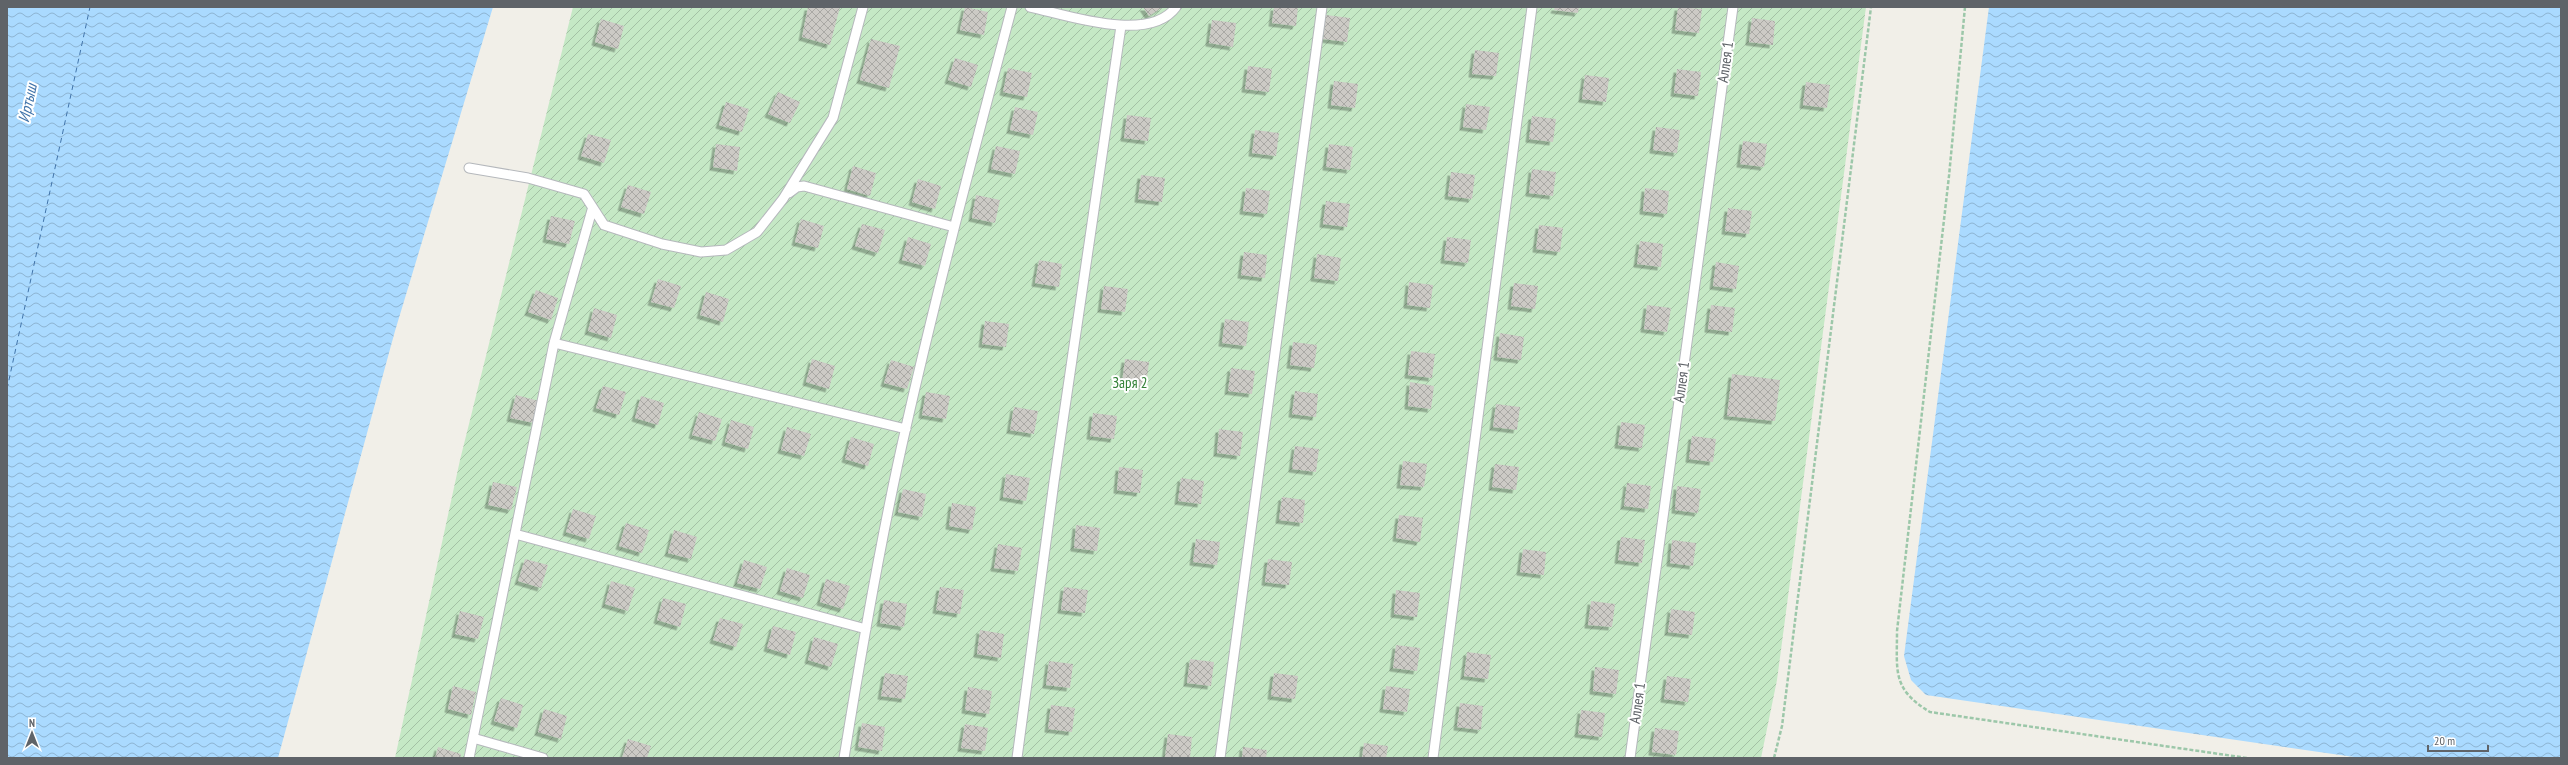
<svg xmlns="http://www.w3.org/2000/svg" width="2568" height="765" font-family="'PT Sans Narrow',sans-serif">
  <defs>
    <pattern id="garden-furrows" width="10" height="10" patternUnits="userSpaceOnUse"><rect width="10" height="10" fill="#c5e8c5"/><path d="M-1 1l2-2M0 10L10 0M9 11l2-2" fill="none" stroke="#a3c0a4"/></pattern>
    <pattern id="water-waves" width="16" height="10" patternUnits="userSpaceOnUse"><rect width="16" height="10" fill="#aadaff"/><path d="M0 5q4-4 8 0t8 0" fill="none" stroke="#8eb4d2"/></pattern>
    <pattern id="building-cross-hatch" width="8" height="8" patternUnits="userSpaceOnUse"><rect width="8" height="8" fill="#cccac5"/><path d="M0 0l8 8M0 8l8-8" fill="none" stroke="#a9a8a4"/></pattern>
    <filter id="shadow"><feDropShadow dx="-3.5" dy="3.5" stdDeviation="0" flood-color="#0004"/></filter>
  </defs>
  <rect width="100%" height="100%" fill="#f1efe8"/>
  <path fill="url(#garden-furrows)" d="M573 7H1866L1777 680 1761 758H395L460 460Z"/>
  <path fill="url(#water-waves)" d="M7 7H493L395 331 278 758H7Z
    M1989 7H2561V758H2361L1926 695 1911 680 1904 656Z"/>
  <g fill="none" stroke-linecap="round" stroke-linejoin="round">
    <path stroke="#4174aa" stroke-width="1" stroke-dasharray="5 4" stroke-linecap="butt" d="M7 389 90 7"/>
  </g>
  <path fill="url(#building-cross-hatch)" filter="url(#shadow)" d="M808 7H840L830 45 802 37Z
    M965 7 988 12 984 35 960 30Z
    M1143 7H1163L1149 16Z
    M1274 7H1298L1296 26 1272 23Z
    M1555 7H1579L1578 13 1554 10Z
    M1678 7 1702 9 1699 33 1675 30Z
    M1326 15 1350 18 1347 42 1323 39Z
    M1752 18 1775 21 1773 45 1749 42Z
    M601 19 624 26 618 49 595 42Z
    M1212 20 1236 23 1233 47 1209 43Z
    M871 39 900 46 889 88 860 80Z
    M1475 50 1499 53 1496 76 1472 74Z
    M955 58 978 65 971 87 948 80Z
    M1248 66 1272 69 1269 92 1245 89Z
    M1008 68 1032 73 1027 97 1003 92Z
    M1677 69 1701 72 1698 96 1674 93Z
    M1585 75 1609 78 1606 102 1582 99Z
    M1334 81 1358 84 1355 108 1331 105Z
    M1806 82 1830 85 1827 108 1803 105Z
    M778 92 800 102 790 123 768 114Z
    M726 102 749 109 742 132 719 125Z
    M1466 104 1490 107 1486 130 1463 127Z
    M1015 107 1038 112 1033 135 1010 130Z
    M1127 115 1151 118 1148 141 1124 138Z
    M1532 116 1556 119 1553 142 1529 139Z
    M1656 127 1680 130 1677 153 1653 150Z
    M1255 130 1279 133 1276 156 1252 153Z
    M588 134 611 140 604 163 581 156Z
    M1743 141 1767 144 1764 167 1740 164Z
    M716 144 740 147 737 171 713 167Z
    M1329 144 1353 147 1350 170 1326 167Z
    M996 146 1020 151 1015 174 991 169Z
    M853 166 876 173 870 196 847 189Z
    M1532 169 1556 172 1553 196 1529 193Z
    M1451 172 1475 175 1472 199 1448 196Z
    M1141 175 1165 178 1162 202 1138 199Z
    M918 179 941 186 935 209 912 202Z
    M628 185 651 192 644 214 621 207Z
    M1246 188 1270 191 1267 214 1243 211Z
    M1645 188 1669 191 1667 214 1643 211Z
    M976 195 1000 200 995 223 972 218Z
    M1326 201 1350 204 1347 227 1323 224Z
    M1728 208 1752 211 1749 234 1725 231Z
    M551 216 575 221 569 244 546 239Z
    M801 219 824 226 818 248 795 242Z
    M862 224 885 230 878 253 855 246Z
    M1539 225 1563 228 1560 252 1536 249Z
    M908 237 931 244 925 266 902 260Z
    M1447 237 1471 240 1468 263 1444 260Z
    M1640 241 1663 244 1661 267 1637 264Z
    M1244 252 1267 255 1265 278 1241 275Z
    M1317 254 1341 258 1338 281 1314 278Z
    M1039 260 1062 264 1059 287 1035 283Z
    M1716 262 1739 266 1736 289 1713 286Z
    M658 279 681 286 674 308 651 302Z
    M1409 282 1433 285 1430 308 1407 305Z
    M1514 283 1538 286 1535 309 1511 306Z
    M1104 286 1128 289 1125 312 1101 309Z
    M536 290 558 298 551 320 528 312Z
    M706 292 729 299 723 322 700 315Z
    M1647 305 1671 308 1667 332 1644 329Z
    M1711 305 1735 308 1732 332 1708 329Z
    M594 308 617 315 611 338 588 331Z
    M1225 319 1249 322 1246 346 1222 343Z
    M985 321 1009 324 1006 347 982 344Z
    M1500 333 1524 337 1521 360 1497 357Z
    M1293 342 1317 345 1314 368 1290 365Z
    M1411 351 1435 354 1432 378 1408 375Z
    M812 359 835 366 829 389 806 382Z
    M1125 359 1149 362 1146 386 1122 383Z
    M891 360 914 367 907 389 884 383Z
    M1231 368 1255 371 1252 394 1228 391Z
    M1732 374 1780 380 1775 421 1727 416Z
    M1410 382 1434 386 1431 409 1408 406Z
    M603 386 626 392 619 415 596 408Z
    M1295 391 1318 394 1316 417 1292 414Z
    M926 392 950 396 946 419 922 415Z
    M516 395 539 401 534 423 510 418Z
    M641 396 664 403 658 425 635 418Z
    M1496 404 1520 407 1517 430 1493 427Z
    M1014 407 1038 411 1034 434 1010 430Z
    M699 412 722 419 715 441 692 435Z
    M1093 413 1117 416 1114 439 1090 436Z
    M731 420 754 427 748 449 725 442Z
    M1621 422 1645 425 1642 448 1618 445Z
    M787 427 811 434 804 456 781 450Z
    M1219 429 1243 432 1240 456 1217 453Z
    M1692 436 1716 439 1713 462 1689 459Z
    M851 437 874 444 868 466 845 459Z
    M1295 446 1319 449 1316 472 1292 469Z
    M1403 461 1427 464 1424 487 1400 485Z
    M1495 464 1519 467 1516 490 1492 487Z
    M1119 467 1143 470 1140 493 1117 490Z
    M1006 474 1030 478 1026 501 1003 497Z
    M1181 478 1204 481 1201 504 1178 501Z
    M493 482 517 487 511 510 488 505Z
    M1627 483 1651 486 1648 509 1624 506Z
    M1677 486 1701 489 1698 513 1675 510Z
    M903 489 926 494 922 517 898 512Z
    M1282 497 1305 500 1303 523 1279 520Z
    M952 503 976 507 972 530 949 526Z
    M573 509 596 516 589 539 566 532Z
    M1399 515 1423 518 1420 542 1396 538Z
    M626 523 649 530 642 553 619 546Z
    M1076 525 1100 528 1097 551 1074 548Z
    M674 530 697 537 691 559 668 553Z
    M1621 537 1645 540 1642 563 1618 560Z
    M1196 539 1220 542 1217 565 1193 562Z
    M1672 540 1696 543 1693 566 1670 563Z
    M998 544 1022 548 1018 571 994 568Z
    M1523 549 1546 552 1544 575 1520 572Z
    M525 559 548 565 541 588 518 581Z
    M1268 559 1292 562 1289 585 1265 582Z
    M744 560 767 567 760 589 737 583Z
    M787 568 810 575 803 598 780 591Z
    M826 579 850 586 843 609 820 602Z
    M611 581 635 588 628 611 605 604Z
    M940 587 964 590 960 614 936 610Z
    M1064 587 1088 590 1085 613 1061 610Z
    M1396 590 1420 593 1417 617 1394 614Z
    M663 598 686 604 680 627 657 620Z
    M884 600 907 604 904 627 880 623Z
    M1591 601 1615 604 1612 627 1588 625Z
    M1671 609 1695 612 1692 635 1668 632Z
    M460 611 484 617 478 639 455 634Z
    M720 618 743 624 736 647 713 640Z
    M773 626 796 632 790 655 767 648Z
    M980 630 1004 634 1001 658 977 654Z
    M814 637 838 644 831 667 808 660Z
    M1396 645 1420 648 1417 671 1393 668Z
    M1467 652 1491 655 1488 679 1464 676Z
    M1190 659 1214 662 1211 686 1187 683Z
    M1049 661 1073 664 1070 688 1046 685Z
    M1595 667 1619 670 1616 694 1593 691Z
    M885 673 908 676 905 699 881 696Z
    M1274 673 1298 676 1295 699 1271 696Z
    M1667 676 1691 679 1688 702 1664 699Z
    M453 686 476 692 471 715 448 709Z
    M1386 686 1410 689 1407 712 1383 709Z
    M968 687 992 691 989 714 965 710Z
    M501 698 523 705 517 728 494 721Z
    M1460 703 1483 706 1481 730 1457 727Z
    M1051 705 1075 708 1072 732 1048 729Z
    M544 709 567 716 561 739 538 732Z
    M1581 710 1605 713 1602 737 1578 734Z
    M862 723 885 727 882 751 858 747Z
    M965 724 988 728 985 751 961 748Z
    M1655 728 1679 731 1676 755 1652 752Z
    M1168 734 1192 737 1190 758 1165 757Z
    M628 739 651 746 647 758H622Z
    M1364 743 1388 746 1386 758H1362Z
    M438 747 461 754 460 758H435Z
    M1243 747 1267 750 1266 758H1242Z"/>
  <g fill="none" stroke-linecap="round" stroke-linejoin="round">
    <defs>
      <path id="lane" d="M1030 7C1067 15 1149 44 1176 7
        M469 168 528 178 584 194 604 225 662 244 701 252 726 250 757 232 783 199 833 118 863 7
        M789 193 797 187 804 186 954 227
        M554 343 906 429
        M515 534 866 629
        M473 738 543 758
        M469 758 554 343 592 210
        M844 758C862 647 881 536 906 427 938 286 975 147 1012 7
        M1017 758 1054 482 1121 26
        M1220 758 1322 7
        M1433 758 1532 7
        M1630 758 1733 7"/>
    </defs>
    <use href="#lane" stroke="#b5b8bc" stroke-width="11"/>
    <path stroke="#9cc7a9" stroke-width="2.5" stroke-dasharray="4 2" stroke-linecap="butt" d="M1965 7 1949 176 1897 631C1897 672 1892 689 1930 712L2247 758
      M1774 758 1782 726 1871 7"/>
    <use href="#lane" stroke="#fff" stroke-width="9"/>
  </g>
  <g text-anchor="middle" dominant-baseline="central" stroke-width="4" stroke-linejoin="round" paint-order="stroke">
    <g font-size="15" fill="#5f6368" stroke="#fff">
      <text transform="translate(1725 62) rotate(-82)">Аллея 1</text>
      <text transform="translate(1681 382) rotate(-82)">Аллея 1</text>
      <text transform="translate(1637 703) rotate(-82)">Аллея 1</text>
    </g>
    <g font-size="15" fill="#348238" stroke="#fff">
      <text x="1130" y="382">Заря 2</text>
    </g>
    <g font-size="16" font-style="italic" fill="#4174aa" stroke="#fff">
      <text transform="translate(27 103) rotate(-78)">Иртыш</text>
    </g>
  </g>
  <rect width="2568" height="765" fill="none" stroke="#5f6368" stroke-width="16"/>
  <g transform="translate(32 733)" stroke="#ffffff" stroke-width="3" paint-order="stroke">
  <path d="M0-3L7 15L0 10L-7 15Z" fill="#5f6368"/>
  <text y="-6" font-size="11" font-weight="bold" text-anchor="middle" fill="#5f6368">N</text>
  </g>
  <path d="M2428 745v6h60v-6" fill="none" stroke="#5f6368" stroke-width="2"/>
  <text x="2434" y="745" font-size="12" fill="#5f6368" stroke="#ffffff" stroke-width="3" paint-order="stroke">20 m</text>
</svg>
